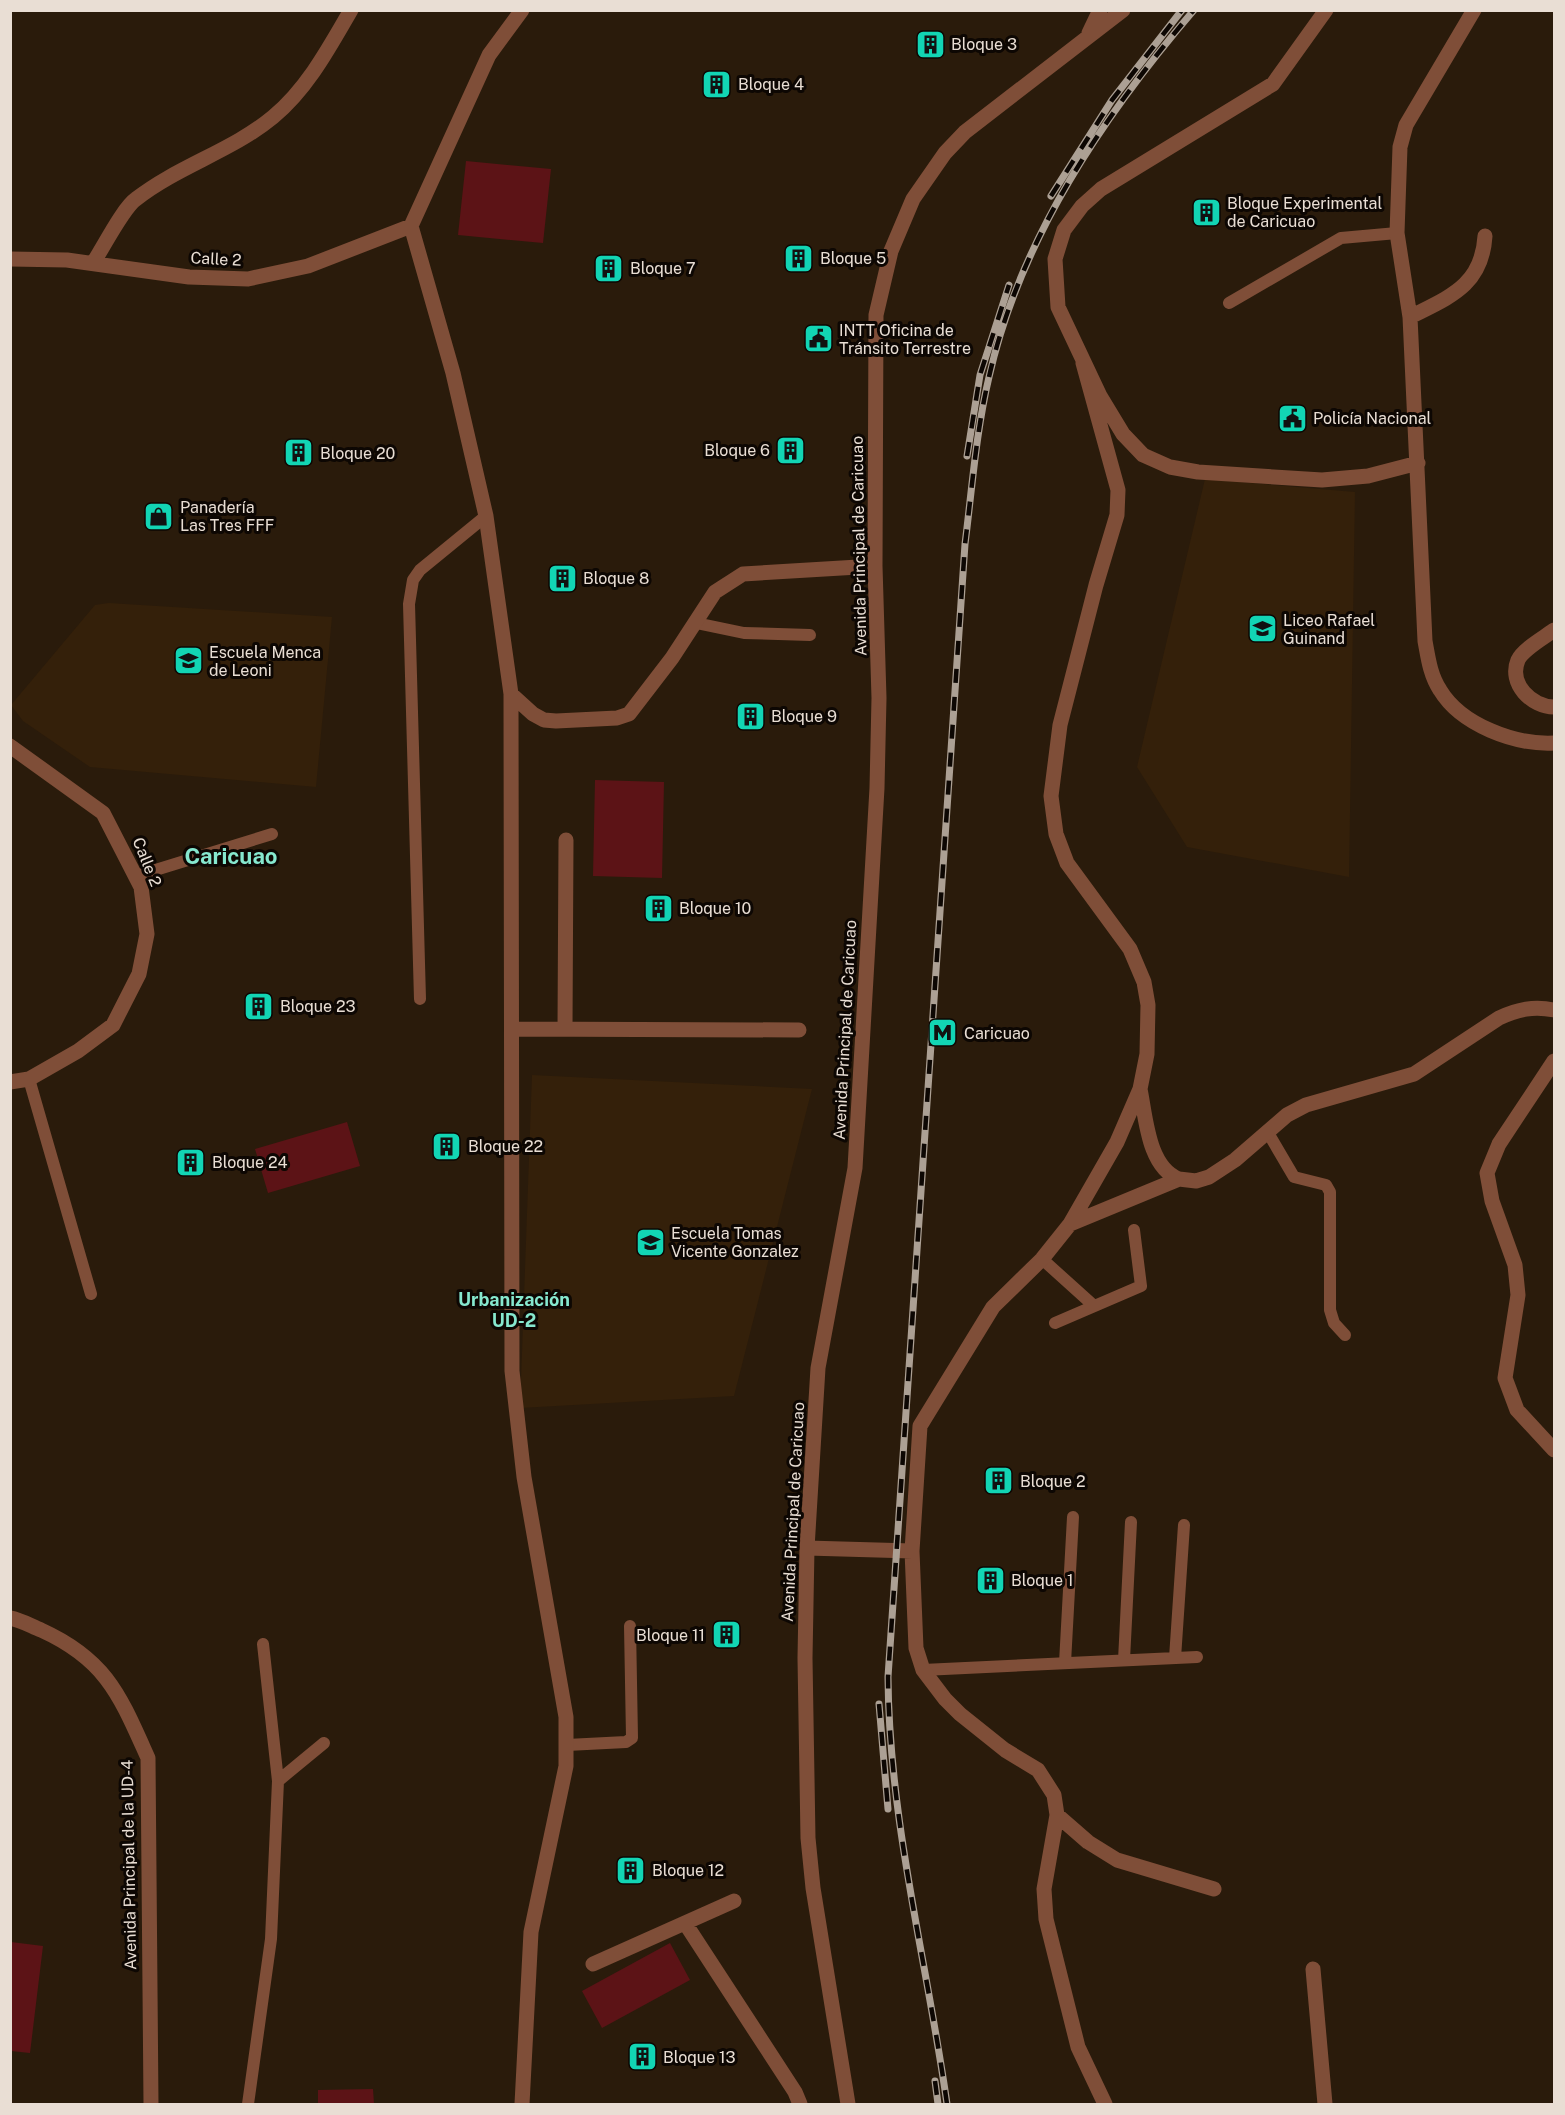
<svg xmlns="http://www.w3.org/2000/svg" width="1565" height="2115" font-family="'Public Sans',sans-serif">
  <rect width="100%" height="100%" fill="#2a1b0b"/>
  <path fill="#34200a" d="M1205 479 1355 492 1349 877 1187 847 1137 767Z
    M109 603 332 617 316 787 90 767 23 721 11 705 95 605Z
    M532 1075 812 1089 734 1396 520 1408Z"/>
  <path fill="#5c1316" d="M466 161 551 169 543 243 458 235Z
    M595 780 664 782 662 878 593 876Z
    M347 1122 360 1166 268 1193 255 1149Z
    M11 1942 43 1946 30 2053 11 2051Z
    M670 1943 690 1980 602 2028 582 1991Z
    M373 2089 374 2104H318V2090Z"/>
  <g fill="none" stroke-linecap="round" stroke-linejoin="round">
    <path stroke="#7f4e38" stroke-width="12" d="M1229 303 1341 238 1397 233
      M696 623 744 633 810 635
      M136 876 272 834
      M420 999 409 604 413 580 420 570 486 516
      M29 1079 91 1294
      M1267 1131 1294 1177 1326 1185 1330 1192V1310L1334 1323 1345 1335
      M1042 1259 1093 1305
      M1055 1323 1141 1286 1134 1230
      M1175 1658 1184 1525
      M1124 1660 1131 1522
      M1065 1663 1073 1517
      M923 1670 1197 1657
      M567 1745 626 1742 632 1738 630 1626
      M278 1781 324 1743
      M248 2104 271 1939 278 1781 263 1644"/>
    <path stroke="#7f4e38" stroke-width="15" d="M1326 10 1273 84 1101 189 1082 206 1064 230 1055 259 1058 307 1100 396 1123 434 1143 455 1170 467 1198 472 1322 480 1368 476 1418 463
      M1474 10 1406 125 1400 147 1397 233 1410 317 1425 641C1428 657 1430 675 1440 690 1461 725 1515 745 1554 743
      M1089 33 1100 10
      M10 259 67 260 189 277 248 279 308 266 411 226
      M93 263C103 248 123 208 136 199 178 166 232 151 273 117 307 89 329 48 351 10
      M1410 317C1449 297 1482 286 1485 236
      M1083 363 1118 490 1117 515 1096 585 1060 725 1051 796 1056 834 1067 863 1130 949 1144 982 1148 1005 1147 1054 1140 1089 1117 1142 1070 1224 1042 1259 993 1307 920 1426 912 1551 916 1648 923 1670 945 1699 960 1714 1005 1750 1038 1770 1054 1795 1057 1815 1044 1889 1046 1919 1078 2047 1105 2104
      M1554 630C1545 637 1523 649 1518 660 1508 684 1532 707 1554 707
      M511 694 533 714 544 720 556 721 617 718 629 714 672 658 715 592 743 574 875 566
      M10 746 103 813 141 887 147 934 139 974 113 1025 78 1051 29 1079 10 1082
      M512 1029 799 1030
      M565 1029 566 840
      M1554 1061 1499 1144 1487 1173 1492 1201 1515 1265 1518 1295 1505 1378 1517 1410 1554 1450
      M1179 1179 1196 1181 1209 1177 1235 1160 1287 1115 1306 1105 1414 1074 1499 1018C1518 1009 1534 1006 1554 1010
      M1070 1224 1179 1179C1148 1167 1146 1118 1140 1089
      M807 1548 912 1551
      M10 1618C21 1620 31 1626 41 1630 107 1660 120 1696 148 1758L151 2104
      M1057 1815 1088 1842 1117 1860 1214 1889
      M685 1923 795 2092 800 2104
      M593 1964 734 1901
      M1313 1969 1325 2104
      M522 2104 531 1932 566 1766V1717L524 1477 512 1371 511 694 486 516 453 373 411 226 489 55 522 10
      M848 2104 813 1888 808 1838 805 1658 807 1548 818 1368 855 1168 877 788 879 698 875 566 876 315 891 251 913 199 945 153 965 132 1123 10"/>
    <defs>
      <path id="rail" d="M1051 196 1112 100 1182 10
        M967 456 980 375 1009 285
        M879 1704 888 1809
        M935 2081 938 2104
        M947 2104C927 1962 889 1821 888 1677L965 544C972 489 976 432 989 377 1020 239 1103 116 1194 10"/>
    </defs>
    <use href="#rail" stroke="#aca094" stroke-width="7"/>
    <use href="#rail" stroke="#0d0703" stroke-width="4.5" stroke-dasharray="14" stroke-linecap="butt"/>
  </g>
  <defs>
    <symbol id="building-square" viewBox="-11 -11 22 22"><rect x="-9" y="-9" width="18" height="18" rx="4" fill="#12d5b4" stroke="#0d0703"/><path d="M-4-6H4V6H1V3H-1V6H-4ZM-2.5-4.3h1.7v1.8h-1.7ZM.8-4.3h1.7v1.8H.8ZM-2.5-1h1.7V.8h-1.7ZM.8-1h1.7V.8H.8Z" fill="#111"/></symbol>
    <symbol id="civic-square" viewBox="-11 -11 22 22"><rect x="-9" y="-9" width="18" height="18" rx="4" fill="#12d5b4" stroke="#0d0703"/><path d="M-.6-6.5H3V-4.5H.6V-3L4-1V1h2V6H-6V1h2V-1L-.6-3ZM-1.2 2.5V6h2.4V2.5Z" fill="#111"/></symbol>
    <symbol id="shop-square" viewBox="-11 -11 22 22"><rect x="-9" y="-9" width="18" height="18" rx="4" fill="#12d5b4" stroke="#0d0703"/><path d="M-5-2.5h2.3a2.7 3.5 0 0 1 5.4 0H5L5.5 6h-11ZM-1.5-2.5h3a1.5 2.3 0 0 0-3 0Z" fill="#111"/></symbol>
    <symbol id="school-square" viewBox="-11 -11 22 22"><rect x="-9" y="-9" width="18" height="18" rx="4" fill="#12d5b4" stroke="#0d0703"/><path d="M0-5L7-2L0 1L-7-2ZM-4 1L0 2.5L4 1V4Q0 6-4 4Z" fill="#111"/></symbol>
    <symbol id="metro-square" viewBox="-11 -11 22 22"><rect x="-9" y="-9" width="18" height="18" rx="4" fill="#12d5b4" stroke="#0d0703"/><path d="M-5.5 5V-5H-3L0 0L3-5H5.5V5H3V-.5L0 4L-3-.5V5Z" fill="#111"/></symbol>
  </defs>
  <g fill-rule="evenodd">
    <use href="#building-square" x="914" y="28" width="33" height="33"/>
    <use href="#building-square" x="700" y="68" width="33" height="33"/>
    <use href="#building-square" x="1190" y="196" width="33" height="33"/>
    <use href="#building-square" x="782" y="242" width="33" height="33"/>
    <use href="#building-square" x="592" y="252" width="33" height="33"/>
    <use href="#civic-square" x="802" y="322" width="33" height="33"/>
    <use href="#civic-square" x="1276" y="402" width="33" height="33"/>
    <use href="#building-square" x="774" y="434" width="33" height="33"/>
    <use href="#building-square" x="282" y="436" width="33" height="33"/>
    <use href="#shop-square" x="142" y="500" width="33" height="33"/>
    <use href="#building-square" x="546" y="562" width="33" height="33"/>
    <use href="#school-square" x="1246" y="612" width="33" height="33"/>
    <use href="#school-square" x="172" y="644" width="33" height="33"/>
    <use href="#building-square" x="734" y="700" width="33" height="33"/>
    <use href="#building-square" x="642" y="892" width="33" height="33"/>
    <use href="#building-square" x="242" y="990" width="33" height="33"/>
    <use href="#metro-square" x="926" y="1016" width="33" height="33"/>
    <use href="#building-square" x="430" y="1130" width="33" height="33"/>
    <use href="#building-square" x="174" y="1146" width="33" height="33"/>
    <use href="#school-square" x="634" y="1226" width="33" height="33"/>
    <use href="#building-square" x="982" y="1464" width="33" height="33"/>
    <use href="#building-square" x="974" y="1564" width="33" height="33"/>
    <use href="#building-square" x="710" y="1618" width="33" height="33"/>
    <use href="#building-square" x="614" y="1854" width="33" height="33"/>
    <use href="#building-square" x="626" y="2040" width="33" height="33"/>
  </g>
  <g text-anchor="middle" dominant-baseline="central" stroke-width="6" stroke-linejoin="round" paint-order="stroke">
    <g font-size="16" fill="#e9ded4" stroke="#0d0703" text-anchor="start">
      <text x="951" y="44">Bloque 3</text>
      <text x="738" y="84">Bloque 4</text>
      <text x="1227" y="203">Bloque Experimental<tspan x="1227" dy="18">de Caricuao</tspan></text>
      <text x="820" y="258">Bloque 5</text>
      <text x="630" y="268">Bloque 7</text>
      <text x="839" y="330">INTT Oficina de<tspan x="839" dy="18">Tránsito Terrestre</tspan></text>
      <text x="1313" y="418">Policía Nacional</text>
      <text x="770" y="450" text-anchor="end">Bloque 6</text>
      <text x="320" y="453">Bloque 20</text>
      <text x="180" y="507">Panadería<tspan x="180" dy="18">Las Tres FFF</tspan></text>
      <text x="583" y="578">Bloque 8</text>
      <text x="1283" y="620">Liceo Rafael<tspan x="1283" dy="18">Guinand</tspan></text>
      <text x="209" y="652">Escuela Menca<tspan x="209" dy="18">de Leoni</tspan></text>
      <text x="771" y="716">Bloque 9</text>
      <text x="679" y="908">Bloque 10</text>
      <text x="280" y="1006">Bloque 23</text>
      <text x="964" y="1033">Caricuao</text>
      <text x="468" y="1146">Bloque 22</text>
      <text x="212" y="1162">Bloque 24</text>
      <text x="671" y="1233">Escuela Tomas<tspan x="671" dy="18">Vicente Gonzalez</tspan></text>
      <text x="1020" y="1481">Bloque 2</text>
      <text x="1011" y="1580">Bloque 1</text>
      <text x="705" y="1635" text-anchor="end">Bloque 11</text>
      <text x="652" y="1870">Bloque 12</text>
      <text x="663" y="2057">Bloque 13</text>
    </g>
    <g font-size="16" fill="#e9ded4" stroke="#0d0703">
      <text transform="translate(216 259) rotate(3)">Calle 2</text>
      <text transform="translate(859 546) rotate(-91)">Avenida Principal de Caricuao</text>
      <text transform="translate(147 862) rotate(68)">Calle 2</text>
      <text transform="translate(845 1030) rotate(-87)">Avenida Principal de Caricuao</text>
      <text transform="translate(793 1512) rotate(-87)">Avenida Principal de Caricuao</text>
      <text transform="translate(129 1865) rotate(-91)">Avenida Principal de la UD-4</text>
    </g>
    <g font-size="18" font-weight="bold" fill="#86e8cf" stroke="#0d0703">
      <text x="514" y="1299">Urbanización<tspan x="514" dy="21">UD-2</tspan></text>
    </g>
    <g font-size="22" font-weight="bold" fill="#86e8cf" stroke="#0d0703">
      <text x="231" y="856">Caricuao</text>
    </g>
  </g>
  <rect width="1565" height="2115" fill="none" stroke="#e9ded4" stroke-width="24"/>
</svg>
